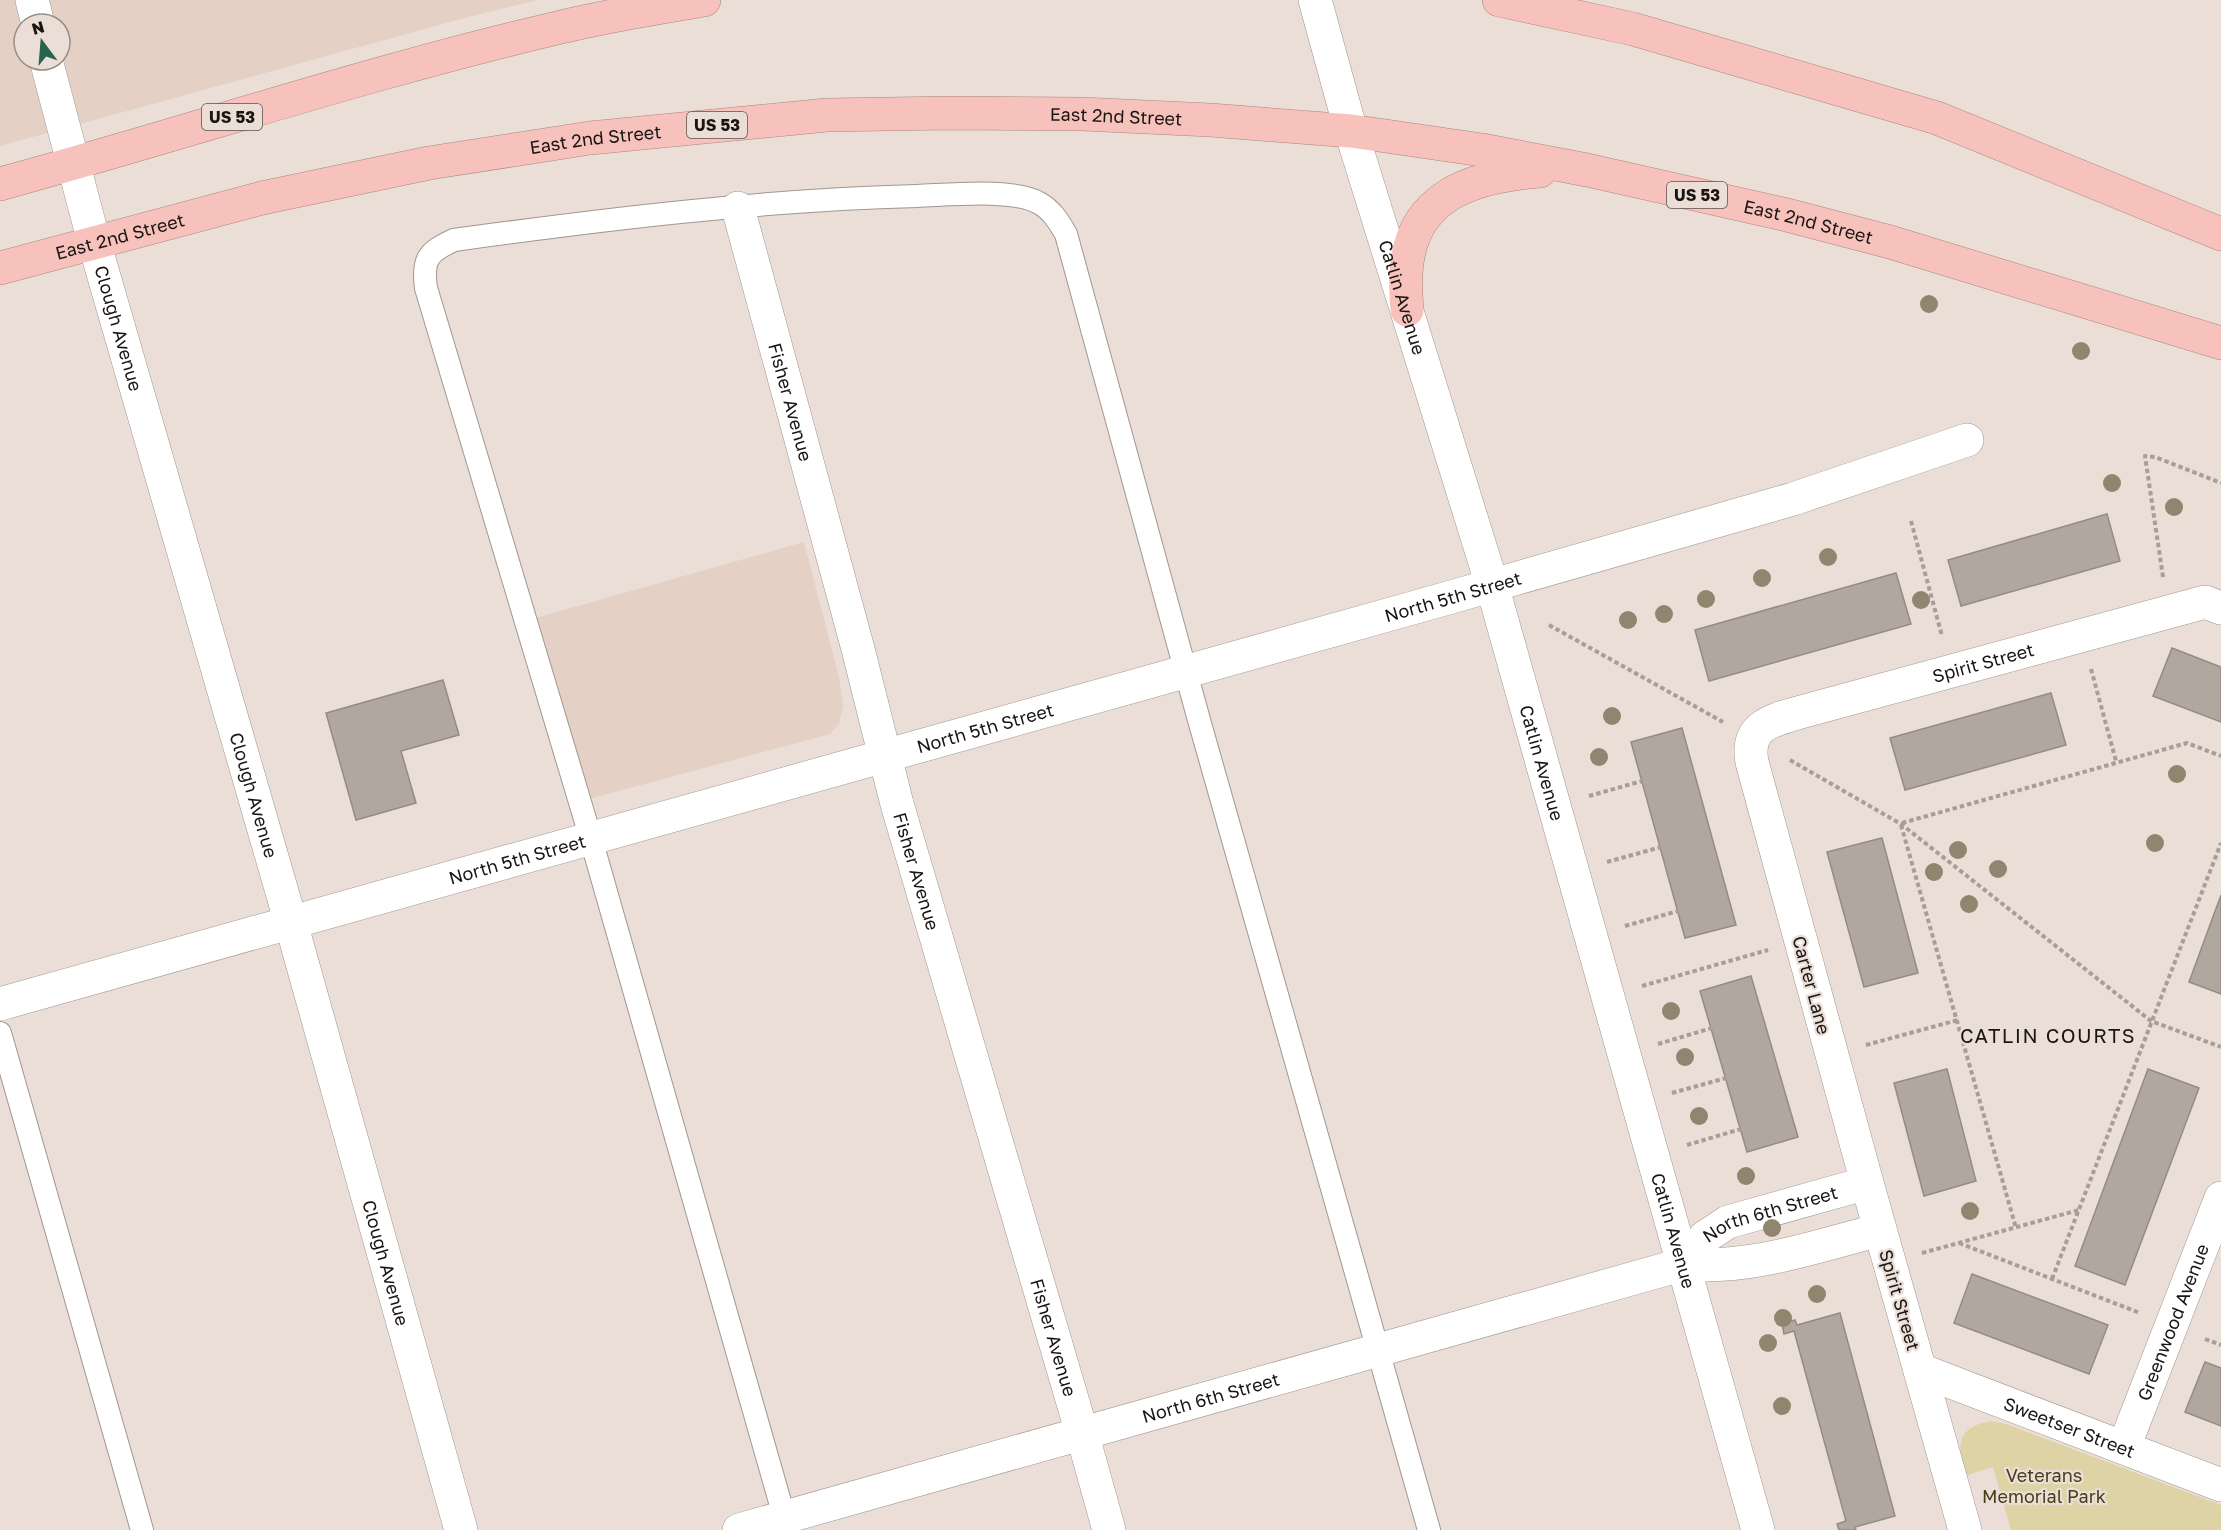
<svg xmlns="http://www.w3.org/2000/svg" width="2221" height="1530" font-family="'Golos Text',sans-serif">
  <rect width="100%" height="100%" fill="#eaded7"/>
  <path fill="#e4d0c5" fill-rule="evenodd" d="M0 0H538L468 17 0 146ZM24 24H60V60H24Z
    M804 542 839 677 843 705 839 724 830 734 589 799 536 618Z"/>
  <path fill="#ddd3a4" d="M1991 1421 2006 1424 2221 1505V1530H2011L1993 1467 1964 1476C1958 1445 1955 1428 1991 1421Z"/>
  <path fill="#b0a89e" stroke="#948c83" stroke-width="1.5" d="M2107 514 2120 561 1961 606 1948 560Z
    M1896 573 1911 624 1709 681 1695 630Z
    M2172 648 2221 667V722L2153 696Z
    M443 680 459 735 401 751 416 803 356 820 326 713Z
    M2051 693 2066 745 1905 790 1890 738Z
    M1682 728 1736 925 1685 938 1631 742Z
    M1882 838 1918 973 1864 987 1827 852Z
    M2221 895V994L2189 982Z
    M1751 976 1798 1137 1747 1152 1700 991Z
    M1947 1069 1976 1181 1924 1196 1894 1083Z
    M2148 1069 2199 1088 2125 1285 2075 1266Z
    M1972 1274 2108 1325 2089 1374 1954 1323Z
    M1840 1313 1895 1516 1855 1527 1856 1530H1839L1837 1524 1846 1521 1794 1331 1784 1334 1782 1324 1795 1320 1797 1325Z
    M2205 1362 2221 1368V1426L2185 1412Z"/>
  <g fill="none" stroke-linecap="round" stroke-linejoin="round">
    <defs>
      <path id="lane" d="M0 1033 142 1530
        M788 1530 591 839 426 288C422 259 428 252 454 240 607 219 763 200 917 196 948 195 1012 188 1039 203 1052 210 1059 222 1066 234L1199 720 1429 1530"/>
      <g id="street">
        <path d="M32 0 38 24"/>
        <path id="s1" d="M1315 0 1351 131 1492 585 1758 1530"/>
        <path id="s2" d="M46 60 94 242 291 923 461 1530"/>
        <path id="s3" d="M738 208 858 649 897 804 1082 1433 1109 1530"/>
        <path id="s4" d="M0 1004 1448 598 1793 499 1967 440"/>
        <path id="s5" d="M1684 1264 1705 1237 1728 1222 1867 1183"/>
        <path id="s6" d="M1920 1370 2221 1485"/>
        <path id="s7" d="M2124 1447 2221 1198"/>
        <path id="s8" d="M739 1530 1684 1264C1751 1270 1816 1246 1880 1230"/>
        <path id="s9" d="M1965 1530 1867 1183 1752 762C1745 725 1773 720 1801 712L2205 602 2221 608"/>
      </g>
      <g id="highway">
        <path d="M1499 0 1633 29 1937 118 2221 234"/>
        <path d="M0 184C186 133 369 72 557 28 605 16 655 8 704 0"/>
        <path id="s10" d="M0 268 262 198 429 163 590 138 827 115 949 113 1082 114 1210 120 1351 131 1482 150 1587 170 1787 215 1890 242 2221 343"/>
        <path d="M1407 310C1406 298 1405 286 1406 273 1410 195 1473 176 1540 171"/>
      </g>
    </defs>
    <use href="#lane" stroke="#a29690" stroke-width="24"/>
    <use href="#street" stroke="#a29690" stroke-width="34"/>
    <use href="#highway" stroke="#aa8581" stroke-width="34"/>
    <path stroke="#a89e99" stroke-width="4" stroke-dasharray="4.5 3" stroke-linecap="butt" d="M1911 521 1942 636
      M2163 577 2145 456 2155 457 2221 483
      M1549 625 1723 722
      M2091 669 2116 761
      M1790 760 1901 824 2151 1021 2221 1047
      M1589 796 1642 781
      M1902 823 2187 743 2221 756
      M1901 825 2016 1228
      M1607 862 1661 847
      M1625 926 1678 911
      M1642 986 1768 950
      M1658 1044 1712 1028
      M1866 1045 1958 1020
      M1672 1093 1726 1078
      M1687 1145 1741 1129
      M1959 1243 2140 1313
      M1922 1253 2079 1210
      M2052 1279 2221 843
      M2205 1339 2221 1345"/>
    <use href="#lane" stroke="#fff" stroke-width="22"/>
    <use href="#street" stroke="#fff" stroke-width="33"/>
    <use href="#highway" stroke="#f7c2bc" stroke-width="33"/>
  </g>
  <g fill="#908670">
    <circle cx="1929" cy="304" r="9"/>
    <circle cx="2081" cy="351" r="9"/>
    <circle cx="2112" cy="483" r="9"/>
    <circle cx="2174" cy="507" r="9"/>
    <circle cx="1828" cy="557" r="9"/>
    <circle cx="1762" cy="578" r="9"/>
    <circle cx="1706" cy="599" r="9"/>
    <circle cx="1921" cy="600" r="9"/>
    <circle cx="1664" cy="614" r="9"/>
    <circle cx="1628" cy="620" r="9"/>
    <circle cx="1612" cy="716" r="9"/>
    <circle cx="1599" cy="757" r="9"/>
    <circle cx="2177" cy="774" r="9"/>
    <circle cx="2155" cy="843" r="9"/>
    <circle cx="1958" cy="850" r="9"/>
    <circle cx="1998" cy="869" r="9"/>
    <circle cx="1934" cy="872" r="9"/>
    <circle cx="1969" cy="904" r="9"/>
    <circle cx="1671" cy="1011" r="9"/>
    <circle cx="1685" cy="1057" r="9"/>
    <circle cx="1699" cy="1116" r="9"/>
    <circle cx="1746" cy="1176" r="9"/>
    <circle cx="1970" cy="1211" r="9"/>
    <circle cx="1772" cy="1228" r="9"/>
    <circle cx="1817" cy="1294" r="9"/>
    <circle cx="1783" cy="1318" r="9"/>
    <circle cx="1768" cy="1343" r="9"/>
    <circle cx="1782" cy="1406" r="9"/>
  </g>
  <g text-anchor="middle" dominant-baseline="central" stroke-width="4.5" stroke-linejoin="round" paint-order="stroke">
    <g fill="#eaded7" stroke="#58514e" stroke-width="1.5">
      <rect x="202" y="104" width="60" height="26" rx="4.5"/>
      <rect x="687" y="112" width="60" height="26" rx="4.5"/>
      <rect x="1667" y="182" width="60" height="26" rx="4.5"/>
    </g>
    <g font-size="16" font-weight="bold" fill="#1a1513">
      <text x="232" y="117">US 53</text>
      <text x="717" y="125">US 53</text>
      <text x="1697" y="195">US 53</text>
    </g>
    <g font-size="18" fill="#1a1513" stroke="#eaded7">
      <text stroke="none"><textPath href="#s10" startOffset="1132">East 2nd Street</textPath></text>
      <text stroke="none"><textPath href="#s10" startOffset="610">East 2nd Street</textPath></text>
      <text stroke="none"><textPath href="#s10" startOffset="1834">East 2nd Street</textPath></text>
      <text stroke="none"><textPath href="#s10" startOffset="124">East 2nd Street</textPath></text>
      <text stroke="none"><textPath href="#s1" startOffset="310">Catlin Avenue</textPath></text>
      <text stroke="none"><textPath href="#s2" startOffset="278">Clough Avenue</textPath></text>
      <text stroke="none"><textPath href="#s3" startOffset="201">Fisher Avenue</textPath></text>
      <text stroke="none"><textPath href="#s4" startOffset="1509">North 5th Street</textPath></text>
      <text stroke="none"><textPath href="#s9" startOffset="1066">Spirit Street</textPath></text>
      <text stroke="none"><textPath href="#s4" startOffset="1023">North 5th Street</textPath></text>
      <text stroke="none"><textPath href="#s1" startOffset="796">Catlin Avenue</textPath></text>
      <text stroke="none"><textPath href="#s2" startOffset="764">Clough Avenue</textPath></text>
      <text stroke="none"><textPath href="#s4" startOffset="537">North 5th Street</textPath></text>
      <text stroke="none"><textPath href="#s3" startOffset="687">Fisher Avenue</textPath></text>
      <text transform="translate(1812 985) rotate(75)">Carter Lane</text>
      <text stroke="none"><textPath href="#s5" startOffset="104">North 6th Street</textPath></text>
      <text stroke="none"><textPath href="#s1" startOffset="1282">Catlin Avenue</textPath></text>
      <text stroke="none"><textPath href="#s2" startOffset="1250">Clough Avenue</textPath></text>
      <text transform="translate(1900 1300) rotate(74)">Spirit Street</text>
      <text stroke="none"><textPath href="#s7" startOffset="134">Greenwood Avenue</textPath></text>
      <text stroke="none"><textPath href="#s3" startOffset="1173">Fisher Avenue</textPath></text>
      <text stroke="none"><textPath href="#s8" startOffset="490">North 6th Street</textPath></text>
      <text stroke="none"><textPath href="#s6" startOffset="160">Sweetser Street</textPath></text>
    </g>
    <g font-size="18" fill="#463e1b" stroke="#eaded7">
      <text x="2044" y="1475">Veterans<tspan x="2044" dy="21">Memorial Park</tspan></text>
    </g>
    <g font-size="20" letter-spacing="1.5" fill="#1a1513" stroke="#eaded7">
      <text x="2048" y="1035">CATLIN COURTS</text>
    </g>
  </g>
  <g transform="translate(42 42) rotate(344)"><circle r="28" fill="#eaded7" stroke="#978e89" stroke-width="1.5"/>
  <path d="M0-4.5L10 22L0 15L-10 22Z" fill="#27644f"/>
  <text y="-9" font-size="16" font-weight="bold" text-anchor="middle" fill="#1a1513">N</text>
  </g>
</svg>
